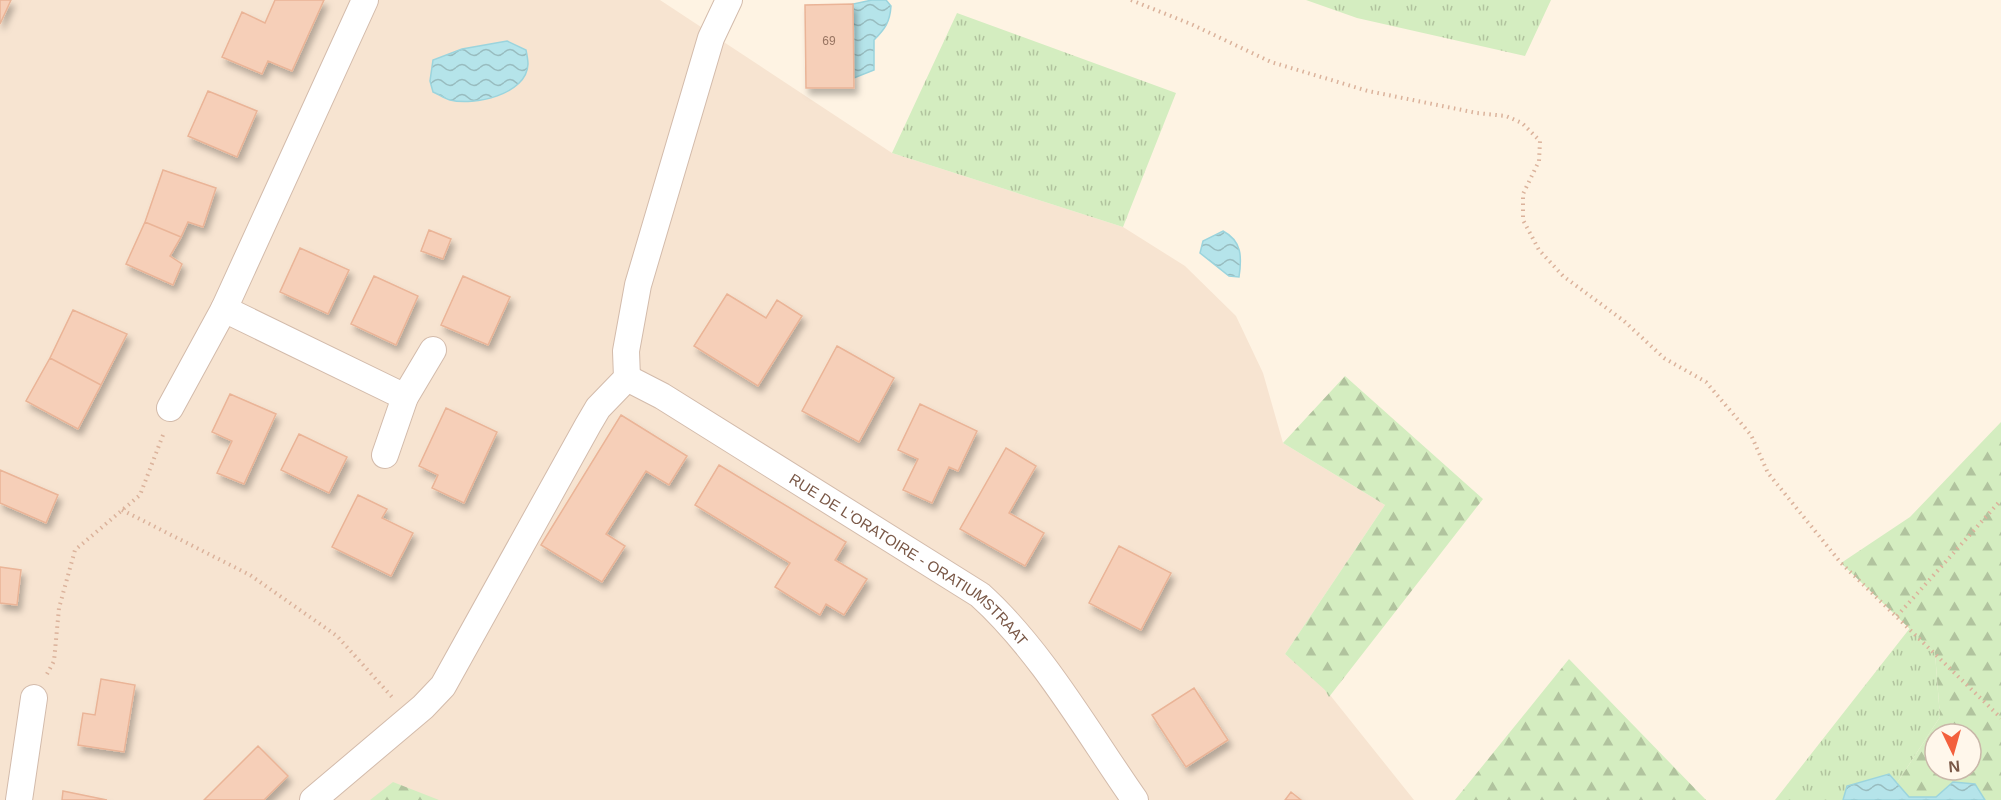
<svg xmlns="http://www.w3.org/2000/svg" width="2001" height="800" font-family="Helvetica,sans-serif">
  <defs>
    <pattern id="grass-tufts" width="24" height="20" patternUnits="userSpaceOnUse" patternTransform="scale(1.5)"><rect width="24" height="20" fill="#d4edc0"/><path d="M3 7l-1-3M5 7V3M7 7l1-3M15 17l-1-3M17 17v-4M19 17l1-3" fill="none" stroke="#b1c39e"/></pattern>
    <pattern id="forest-firs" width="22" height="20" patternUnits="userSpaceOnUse" patternTransform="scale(1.5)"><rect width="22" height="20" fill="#d4edc0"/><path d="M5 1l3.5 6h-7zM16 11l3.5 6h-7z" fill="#b1c39e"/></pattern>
    <pattern id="water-waves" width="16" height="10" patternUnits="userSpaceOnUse" patternTransform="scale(1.5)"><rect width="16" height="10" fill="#b5e4ea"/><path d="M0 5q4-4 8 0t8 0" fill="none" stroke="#98bcbf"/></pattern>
    <filter id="shadow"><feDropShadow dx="3.5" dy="6" stdDeviation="3" flood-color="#0004"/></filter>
  </defs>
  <rect width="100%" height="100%" fill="#fef3e3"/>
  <path fill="#f7e4d1" d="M0 0H660L892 153 1123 227 1185 266 1236 316 1263 373 1283 443 1385 505 1285 654 1326 690 1414 800H0Z"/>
  <path fill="url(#grass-tufts)" d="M1306 0H1551L1525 56 1357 18Z
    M957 13 1176 93 1123 227 892 153Z
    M1910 628 1935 653 1940 717 1886 800H1775Z"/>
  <path fill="url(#forest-firs)" fill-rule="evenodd" d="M1345 376 1483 499 1329 697 1325 690 1285 654 1385 505 1283 443Z
    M2001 422V800H1886L1940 717 1935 653 1841 563 1910 517ZM1935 734H1971V770H1935Z
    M1569 659 1706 800H1455Z
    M393 782 439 800H370Z"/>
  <path fill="url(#water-waves)" stroke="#9bd4dd" stroke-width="1.5" d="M872 0H886L891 6C890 22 885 29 874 40V70L854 78 853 4Z
    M507 41 526 50C527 55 528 60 528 64 527 95 473 106 450 100 444 98 438 94 433 92L430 81 433 60 462 49Z
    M1223 231C1242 241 1242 257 1239 277L1229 276 1200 253 1203 241Z
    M1889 774 1909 797H1936L1953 782 1975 784 1985 800H1843L1847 786Z"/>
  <path fill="#f6cfb8" stroke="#eab497" stroke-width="1.5" filter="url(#shadow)" d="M0 0H11L0 24Z
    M275 0H324L292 71 268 61 262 74 222 57 242 12 265 23Z
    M853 4 854 88H806L805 5Z
    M208 91 257 111 237 157 188 136Z
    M163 170 216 188 203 227 188 222 181 237 145 222Z
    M145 222 181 237 170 256 182 264 173 285 126 264Z
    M429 230 451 239 443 259 421 251Z
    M300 248 349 270 328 314 280 292Z
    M374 276 418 296 396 345 351 324Z
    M463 276 510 297 488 345 441 325Z
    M727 294 766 318 777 300 802 316 758 386 694 346Z
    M73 310 127 334 101 385 50 358Z
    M837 346 894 378 859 442 802 411Z
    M50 358 101 385 78 429 26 401Z
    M230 394 276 414 244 484 217 473 232 441 212 432Z
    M920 404 977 431 958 471 949 467 932 503 903 490 918 459 898 450Z
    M446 408 497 432 464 503 432 488 438 475 419 466Z
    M621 415 687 456 669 485 646 471 606 534 625 546 602 582 541 545Z
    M299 434 347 457 329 493 281 470Z
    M1006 448 1036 466 1009 513 1044 533 1025 566 960 529Z
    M719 465 846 542 835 560 867 579 844 615 826 604 820 615 775 587 790 563 695 505Z
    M0 470 58 495 46 523 0 503Z
    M358 495 387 509 382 518 413 533 391 576 332 547Z
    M1119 546 1171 573 1141 630 1089 603Z
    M0 567 21 570 17 605 0 603Z
    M101 679 135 685 124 752 78 745 83 713 95 715Z
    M1194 688 1228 740 1186 767 1152 715Z
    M258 746 288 776 264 800H204Z
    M63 791 107 800H62Z
    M1291 792 1301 800H1285Z"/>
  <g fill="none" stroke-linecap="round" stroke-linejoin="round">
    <defs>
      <g id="minor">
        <path d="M224 309 405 397"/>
        <path id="s1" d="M627 378 662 396 980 595C1041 650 1088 733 1135 800"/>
        <path d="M170 408 224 309 365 0"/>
        <path d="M385 455 405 397 433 350"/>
        <path d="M19 800 34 698"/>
        <path d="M313 800 423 707 443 686 588 425 598 408 627 378 626 351 638 285 711 38 729 0"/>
      </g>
    </defs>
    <use href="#minor" stroke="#d3bbab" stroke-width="28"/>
    <path stroke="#dbb29b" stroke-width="4" stroke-dasharray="1.5 4.5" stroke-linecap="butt" d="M1131 0 1193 25 1271 62 1368 91 1477 113 1506 116 1522 123 1540 141 1539 161 1523 194V220L1539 250 1563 276 1624 321 1664 358 1706 382 1751 435 1768 473 1841 563 2001 718
      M122 510 250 575 337 636 392 697
      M1897 616 2001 500
      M47 674 54 661 59 608 75 550 140 495 163 435"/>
    <use href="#minor" stroke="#fff" stroke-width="26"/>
  </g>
  <g text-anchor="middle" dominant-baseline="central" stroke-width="5" stroke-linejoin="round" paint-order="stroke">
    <g font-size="12" fill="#987562">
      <text x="829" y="41">69</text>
    </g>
    <g font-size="15" fill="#795746" stroke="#fff7eb">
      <text stroke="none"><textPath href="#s1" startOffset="336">RUE DE L'ORATOIRE - ORATIUMSTRAAT</textPath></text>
    </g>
  </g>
  <g transform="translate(1953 752) rotate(175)"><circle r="28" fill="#fff7eb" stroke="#c9b7a9" stroke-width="1.5"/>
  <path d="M0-4.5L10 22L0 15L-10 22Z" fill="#f3603d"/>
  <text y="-9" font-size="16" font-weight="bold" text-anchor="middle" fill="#795746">N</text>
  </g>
</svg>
